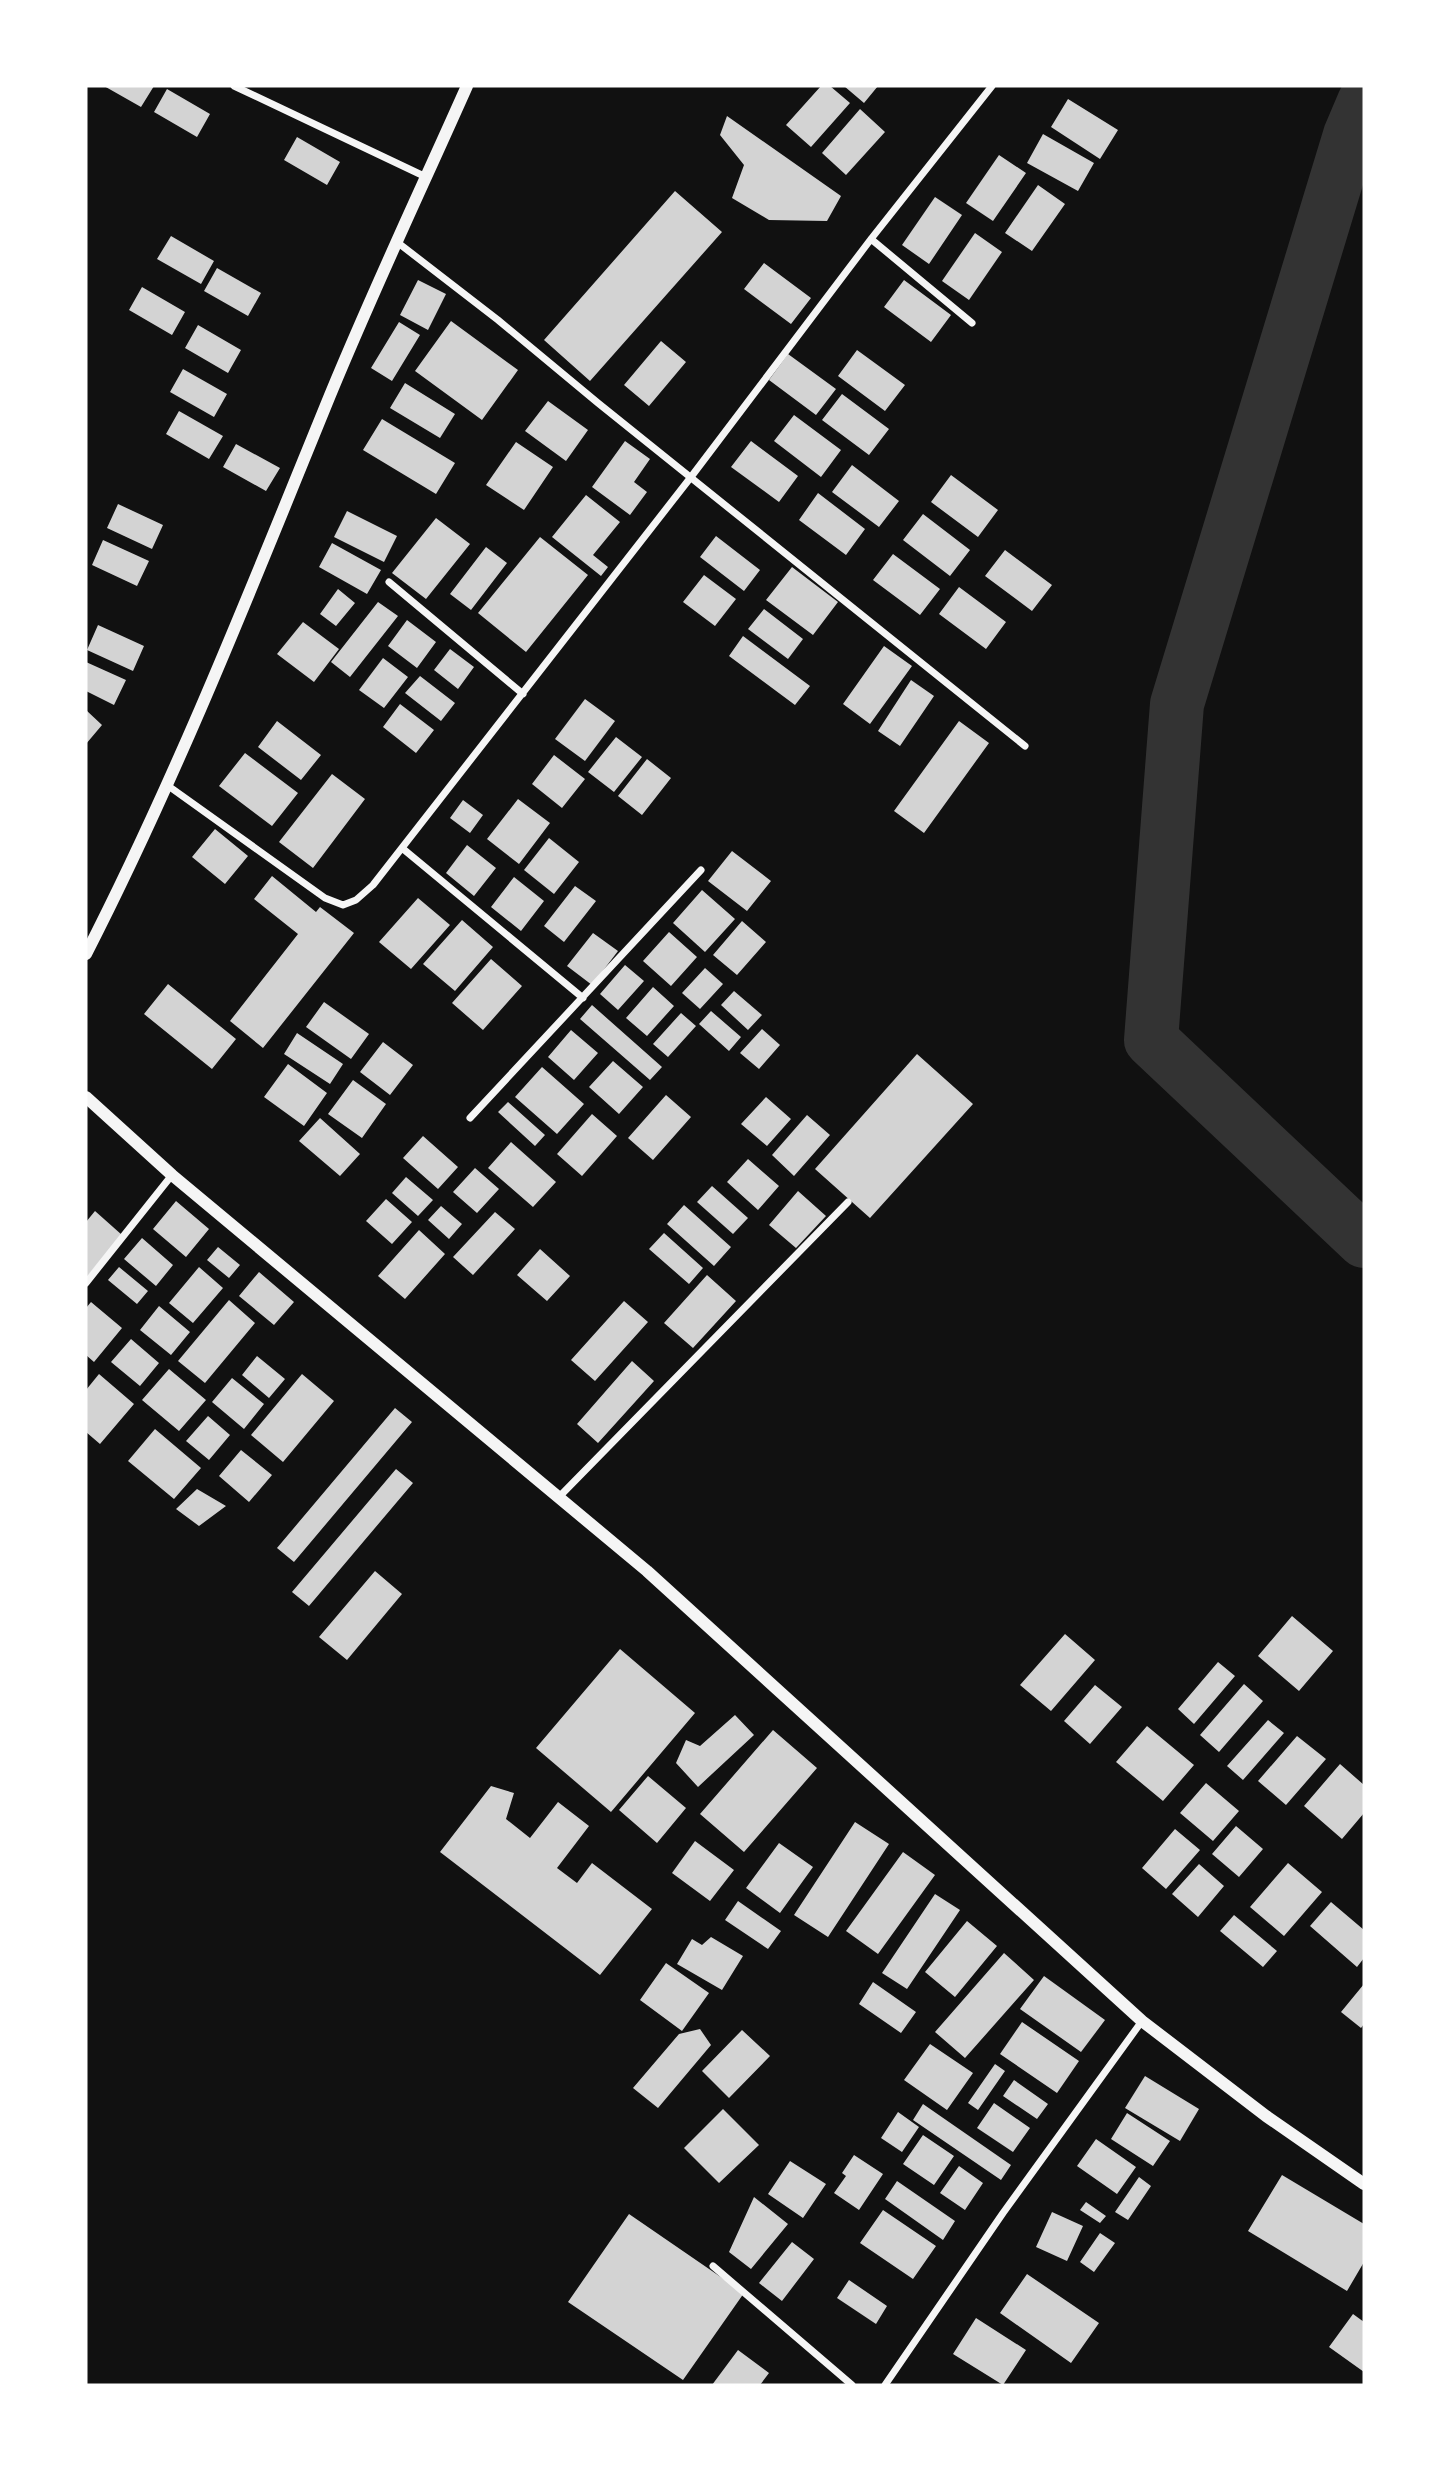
<svg xmlns="http://www.w3.org/2000/svg" width="1450" height="2471" font-family="'Roboto Condensed',sans-serif">
  <rect width="100%" height="100%" fill="#111"/>
  <g fill="none" stroke-linecap="round" stroke-linejoin="round">
    <path stroke="#333" stroke-width="54" d="M1364 102 1350 135 1177 704 1151 1040 1364 1241"/>
  </g>
  <path fill="#d3d3d3" d="M104 86H154L141 107Z
    M821 86H830L850 103 811 147 786 125Z
    M844 86H878L864 103Z
    M167 89 210 114 197 137 154 112Z
    M1068 99 1118 130 1100 159 1051 127Z
    M860 109 885 132 846 175 822 153Z
    M727 116 841 196 827 221 769 220 732 198 744 165 720 135Z
    M1043 134 1094 163 1078 191 1027 163Z
    M297 137 340 162 327 185 284 160Z
    M999 155 1026 173 993 221 966 203Z
    M1038 185 1065 204 1032 251 1005 233Z
    M675 191 722 232 590 381 544 340Z
    M935 197 962 215 929 264 902 245Z
    M975 233 1002 252 969 300 942 281Z
    M171 236 214 261 201 284 157 259Z
    M764 263 811 298 791 324 744 289Z
    M217 268 261 293 248 316 204 291Z
    M418 280 446 294 428 330 400 315Z
    M904 280 951 315 931 342 884 307Z
    M142 287 185 312 172 335 129 310Z
    M451 321 518 370 482 420 415 371Z
    M399 322 420 335 392 381 371 368Z
    M198 325 241 350 228 373 185 348Z
    M661 341 686 362 649 406 624 385Z
    M857 350 905 385 885 411 838 376Z
    M788 354 836 389 816 415 769 380Z
    M183 369 227 394 214 417 170 392Z
    M405 383 455 414 440 438 390 408Z
    M842 394 889 429 869 455 822 420Z
    M548 401 588 430 566 461 525 431Z
    M179 411 223 436 209 459 166 434Z
    M794 415 841 450 821 477 774 441Z
    M382 419 455 463 436 494 363 450Z
    M625 441 650 459 634 482 647 492 630 515 592 487Z
    M751 441 798 476 779 502 731 467Z
    M516 442 553 467 524 510 486 485Z
    M236 444 280 468 266 491 223 467Z
    M852 465 899 501 879 527 832 492Z
    M951 475 998 510 978 537 931 502Z
    M818 493 865 529 846 555 799 520Z
    M586 495 620 522 593 555 608 567 601 576 552 537Z
    M118 504 163 525 152 549 107 528Z
    M347 511 397 536 384 562 334 537Z
    M923 514 970 550 950 576 903 540Z
    M436 518 470 544 426 599 392 573Z
    M716 536 760 570 744 591 700 557Z
    M540 537 588 575 526 652 478 613Z
    M103 540 149 561 137 586 92 565Z
    M332 543 381 570 367 594 319 567Z
    M486 547 507 563 471 610 450 594Z
    M1005 550 1052 585 1032 611 985 576Z
    M893 554 940 589 920 615 873 580Z
    M792 567 838 602 813 635 766 600Z
    M704 575 736 599 715 626 683 602Z
    M959 587 1006 622 986 649 939 614Z
    M338 589 355 603 336 626 320 614Z
    M378 602 398 616 350 677 331 662Z
    M764 609 803 639 788 659 748 629Z
    M407 620 436 642 417 668 388 646Z
    M303 622 339 649 314 682 277 654Z
    M98 625 144 646 133 671 87 650Z
    M743 636 810 686 795 705 729 656Z
    M884 646 912 666 870 724 843 704Z
    M450 649 474 667 458 689 434 670Z
    M383 658 408 677 384 708 359 690Z
    M86 662 126 680 114 705 86 691Z
    M420 676 455 703 441 721 405 693Z
    M911 680 934 696 900 746 878 731Z
    M585 699 615 721 585 761 555 739Z
    M400 704 434 730 416 753 383 727Z
    M86 710 102 725 86 744Z
    M277 721 321 755 301 780 258 747Z
    M959 721 989 743 924 833 894 811Z
    M616 737 642 757 614 792 588 772Z
    M245 753 298 793 272 826 219 786Z
    M554 755 585 779 562 808 532 784Z
    M647 759 671 778 642 815 618 796Z
    M332 774 365 799 313 868 279 842Z
    M518 799 550 823 519 864 487 839Z
    M463 800 483 815 470 833 450 818Z
    M215 829 248 856 225 884 192 857Z
    M549 838 579 862 554 894 524 870Z
    M467 845 496 868 474 896 446 873Z
    M732 851 771 881 747 911 708 881Z
    M272 876 316 912 320 907 354 933 263 1048 230 1021 298 934 254 899Z
    M514 877 544 901 521 931 491 907Z
    M575 886 596 901 564 942 544 926Z
    M702 890 735 919 705 952 673 923Z
    M418 898 450 925 411 969 379 942Z
    M462 920 493 947 455 991 423 964Z
    M742 921 766 942 737 975 713 955Z
    M669 932 697 957 671 986 643 961Z
    M593 933 618 951 592 985 567 966Z
    M491 959 522 986 483 1030 452 1003Z
    M625 965 644 981 618 1010 600 994Z
    M705 968 723 984 700 1009 682 993Z
    M168 984 236 1039 212 1069 144 1014Z
    M653 987 674 1006 647 1036 626 1018Z
    M734 991 762 1015 748 1030 721 1005Z
    M324 1002 369 1034 351 1059 306 1027Z
    M592 1005 662 1067 650 1080 580 1019Z
    M711 1011 741 1037 729 1051 699 1024Z
    M681 1013 696 1026 668 1057 653 1044Z
    M762 1029 780 1045 759 1069 740 1053Z
    M571 1030 598 1053 574 1080 548 1057Z
    M297 1033 343 1064 330 1084 284 1054Z
    M383 1042 413 1065 390 1095 360 1072Z
    M917 1054 973 1104 870 1218 815 1169Z
    M613 1061 643 1087 619 1114 589 1087Z
    M288 1064 327 1093 304 1126 264 1097Z
    M542 1067 584 1104 557 1134 515 1097Z
    M353 1080 386 1104 362 1138 328 1114Z
    M666 1095 691 1117 653 1160 628 1138Z
    M766 1097 791 1119 767 1146 741 1124Z
    M508 1102 545 1135 535 1146 498 1112Z
    M592 1114 617 1136 582 1176 557 1154Z
    M807 1115 830 1135 794 1176 772 1155Z
    M320 1118 360 1154 340 1176 299 1141Z
    M423 1136 458 1167 438 1189 403 1158Z
    M511 1142 556 1182 533 1207 488 1168Z
    M748 1159 779 1186 758 1210 727 1182Z
    M475 1168 499 1189 477 1213 453 1192Z
    M406 1177 433 1200 418 1216 392 1193Z
    M712 1186 748 1218 733 1234 697 1202Z
    M798 1191 826 1216 796 1248 769 1225Z
    M386 1199 412 1222 392 1244 366 1221Z
    M176 1201 209 1229 186 1257 153 1229Z
    M684 1205 731 1247 714 1266 667 1224Z
    M441 1206 462 1224 449 1239 428 1220Z
    M95 1211 122 1235 86 1278V1222Z
    M495 1212 515 1229 473 1275 453 1257Z
    M419 1230 445 1254 405 1299 378 1276Z
    M664 1233 703 1268 689 1284 649 1249Z
    M142 1238 173 1265 156 1286 124 1259Z
    M218 1247 240 1265 229 1278 207 1260Z
    M540 1249 570 1276 547 1301 517 1275Z
    M119 1267 148 1291 137 1304 108 1280Z
    M199 1267 223 1288 193 1323 169 1303Z
    M259 1272 294 1302 274 1325 239 1296Z
    M707 1275 736 1301 693 1348 664 1323Z
    M229 1300 255 1323 205 1383 178 1361Z
    M624 1301 648 1322 595 1381 571 1360Z
    M91 1302 122 1328 94 1362 86 1355V1308Z
    M159 1306 190 1332 171 1355 140 1330Z
    M131 1339 159 1363 140 1386 111 1362Z
    M257 1356 285 1379 269 1398 242 1375Z
    M632 1361 654 1381 598 1443 577 1424Z
    M169 1369 206 1400 179 1431 142 1400Z
    M99 1374 134 1404 100 1444 86 1432V1390Z
    M302 1374 334 1401 283 1462 251 1435Z
    M232 1378 264 1404 244 1429 212 1402Z
    M395 1408 412 1422 294 1562 277 1548Z
    M208 1416 230 1435 209 1460 186 1441Z
    M155 1429 201 1468 174 1499 128 1461Z
    M241 1450 272 1475 249 1502 219 1476Z
    M396 1469 413 1483 309 1606 292 1592Z
    M197 1489 226 1506 199 1526 176 1509Z
    M375 1571 402 1594 347 1660 319 1637Z
    M1292 1616 1333 1651 1299 1691 1258 1656Z
    M1065 1634 1095 1660 1051 1711 1020 1685Z
    M620 1649 695 1713 611 1812 536 1748Z
    M1218 1662 1235 1676 1194 1724 1178 1709Z
    M1244 1684 1263 1701 1219 1752 1200 1735Z
    M1095 1685 1122 1707 1090 1744 1064 1721Z
    M735 1715 754 1735 698 1787 676 1763 686 1740 700 1746Z
    M1268 1720 1284 1733 1243 1780 1227 1766Z
    M1147 1726 1194 1765 1163 1801 1116 1762Z
    M773 1730 817 1768 744 1852 700 1814Z
    M1297 1736 1326 1759 1286 1805 1258 1781Z
    M1340 1764 1364 1785V1813L1342 1839 1304 1806Z
    M648 1776 686 1808 657 1843 619 1810Z
    M1206 1783 1239 1811 1213 1841 1180 1813Z
    M491 1786 514 1793 506 1819 530 1838 558 1802 589 1826 557 1868 577 1883 592 1863 652 1909 600 1975 440 1852Z
    M855 1822 889 1844 828 1937 794 1915Z
    M1236 1826 1263 1849 1239 1877 1212 1854Z
    M1175 1829 1200 1850 1166 1889 1142 1868Z
    M695 1841 734 1870 710 1901 672 1873Z
    M779 1843 813 1867 780 1913 746 1888Z
    M903 1852 935 1875 878 1954 846 1931Z
    M1288 1863 1322 1892 1284 1936 1250 1907Z
    M1199 1864 1224 1886 1198 1917 1172 1894Z
    M935 1894 960 1910 907 1989 882 1973Z
    M738 1901 781 1931 768 1949 725 1920Z
    M1331 1902 1364 1930V1958L1357 1967 1310 1926Z
    M1234 1915 1277 1951 1263 1967 1220 1931Z
    M967 1921 997 1946 955 1997 925 1972Z
    M711 1937 743 1956 722 1990 677 1964 692 1939 702 1945Z
    M1004 1953 1034 1980 965 2058 935 2032Z
    M666 1963 709 1993 682 2031 640 2000Z
    M1044 1976 1105 2020 1081 2052 1020 2009Z
    M873 1982 916 2012 901 2033 859 2004Z
    M1364 1984V2024L1361 2028 1341 2012Z
    M1022 2022 1079 2061 1057 2093 1000 2054Z
    M700 2029 711 2045 658 2108 633 2088 679 2034Z
    M742 2030 770 2056 729 2098 702 2071Z
    M930 2044 973 2073 947 2110 904 2080Z
    M995 2064 1005 2071 978 2110 968 2103Z
    M1145 2076 1199 2109 1180 2141 1125 2108Z
    M1014 2080 1048 2104 1037 2119 1003 2096Z
    M994 2103 1030 2128 1013 2152 977 2128Z
    M923 2104 1011 2165 1001 2180 913 2120Z
    M723 2109 759 2145 719 2183 684 2148Z
    M898 2112 919 2127 902 2152 881 2138Z
    M1127 2113 1170 2141 1153 2166 1111 2139Z
    M923 2135 954 2156 934 2185 903 2164Z
    M1096 2139 1136 2167 1117 2194 1077 2166Z
    M854 2155 883 2174 859 2210 834 2193 846 2176 842 2173Z
    M790 2161 826 2184 803 2218 768 2194Z
    M959 2166 983 2183 965 2210 940 2193Z
    M1282 2175 1364 2224V2262L1347 2291 1248 2231Z
    M1139 2177 1151 2186 1128 2220 1115 2212Z
    M897 2181 955 2221 943 2240 885 2199Z
    M754 2197 788 2224 751 2269 729 2252Z
    M1086 2202 1106 2216 1100 2223 1080 2210Z
    M883 2210 936 2246 913 2279 860 2243Z
    M1052 2212 1083 2226 1067 2261 1036 2247Z
    M629 2214 744 2293 683 2380 568 2302Z
    M1100 2233 1115 2243 1094 2272 1080 2262Z
    M792 2242 814 2259 782 2301 759 2283Z
    M1027 2274 1099 2323 1071 2363 1000 2313Z
    M849 2280 887 2306 876 2324 837 2298Z
    M1353 2314 1364 2322V2372L1329 2347Z
    M976 2318 1026 2350 1003 2385 953 2354Z
    M738 2350 769 2373 760 2385H712Z"/>
  <g fill="none" stroke-linecap="round" stroke-linejoin="round">
    <path stroke="#f5f5f5" stroke-width="7" d="M234 86 426 177
      M871 239 972 323
      M397 242 498 320 598 403 1025 746
      M389 582 523 694
      M167 785 325 898 343 905 356 900 373 885 691 477 871 239 992 86
      M402 848 583 998
      M470 1118 701 870
      M86 1283 172 1175
      M559 1497 848 1202
      M713 2266 852 2385
      M885 2385 1003 2213 1142 2021"/>
    <path stroke="#f5f5f5" stroke-width="12" d="M86 954C176 778 249 594 324 410 368 301 419 194 467 86
      M86 1097 172 1175 647 1571 1142 2021 1266 2116 1364 2184"/>
  </g>
  <rect width="1450" height="2471" fill="none" stroke="#ffffff" stroke-width="175"/>
</svg>
